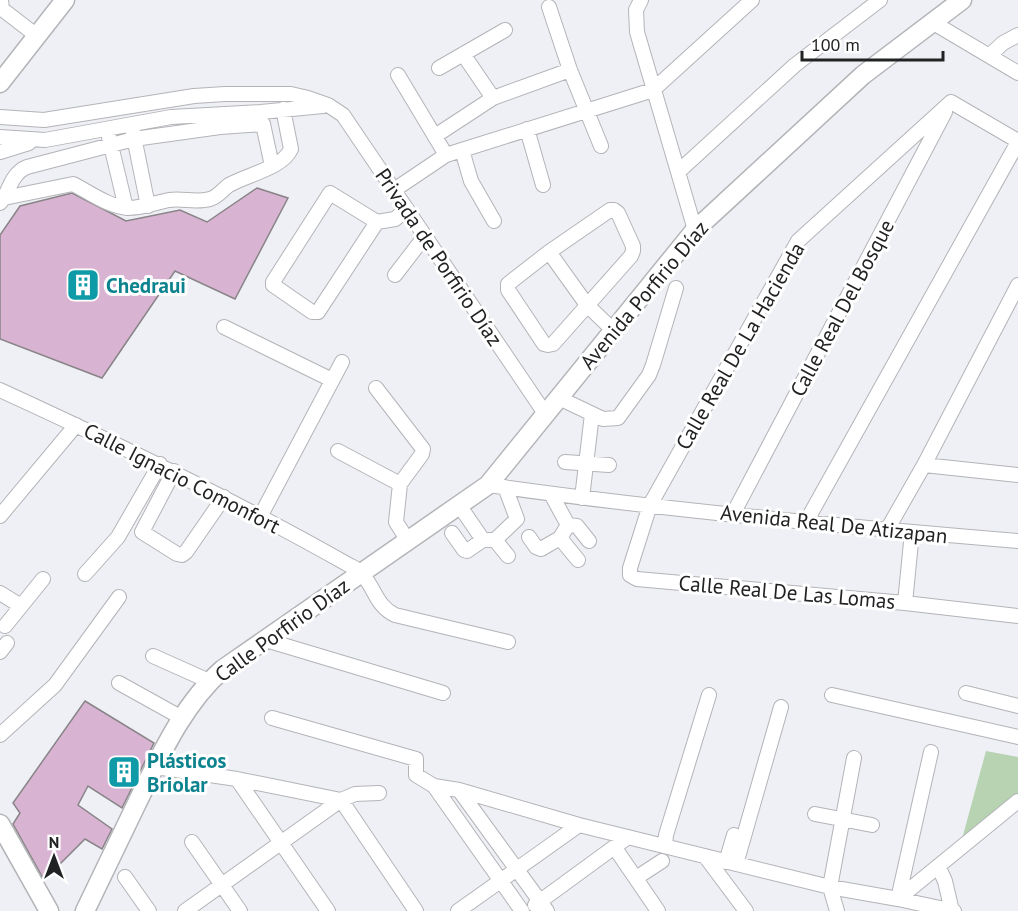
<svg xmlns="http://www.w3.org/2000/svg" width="1018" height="911" font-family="'PT Sans',sans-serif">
  <rect width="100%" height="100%" fill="#eff0f5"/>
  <path fill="#b7d3b1" d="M986 751 1018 757V796L962 839Z"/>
  <path fill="#d9b4d2" stroke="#888487" stroke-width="1.5" d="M257 188 288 198 235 299 175 271 102 378 0 339V235L20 206 72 193 126 221 180 210 207 222Z
    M85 701 154 743 122 808 88 786 78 805 112 829 102 849 85 839 44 880 13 824 20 813 13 803Z"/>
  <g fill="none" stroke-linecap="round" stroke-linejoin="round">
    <defs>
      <path id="minor" d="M1 0 2 9 37 36
        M641 0 636 10 637 32 695 230
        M549 7 570 70 601 146
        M932 22 1018 73
        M463 54 493 98
        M989 56 1003 43 1018 35
        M439 68 505 30
        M398 75 446 155
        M951 102 798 241 650 505 630 568V575L637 579 905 603 1018 616
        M951 102 1018 141
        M0 117 44 120 194 96 225 94H291L308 98 328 105 343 115 546 415
        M527 129 543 185
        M133 132 148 206
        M435 136 493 98 570 70
        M0 137 45 140 171 117 261 112 323 106
        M109 137 126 208
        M462 150 471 181 494 221
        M0 152 29 143
        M678 172 795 65 880 0
        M394 190 446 155 653 90 752 0
        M4 198C10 186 14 172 27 167L134 139 220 127 263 124 272 166
        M0 203 4 198 73 184C89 192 109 207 128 208 142 208 155 203 169 200 183 198 196 203 210 199 218 197 222 190 229 185 246 175 283 168 291 149L283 109
        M610 210H614L618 213 633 246V251L631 256 553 344 548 345 544 344 508 290V284L549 252Z
        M377 222 318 312H312L273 285V282L330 193 377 222 395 219 407 209
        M549 252 587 305 614 331
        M395 275 425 236
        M224 327 332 380
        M376 388 423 449 422 454 400 484
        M0 390C118 444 234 500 347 564 352 567 359 569 362 574 375 588 376 606 395 615L508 642
        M559 398 603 419 618 418 649 375 653 365 676 288
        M338 451 400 484 396 522 408 541
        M565 462 609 465
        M924 465 1018 475
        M174 471 142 532 177 554 182 555 186 552 224 497
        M488 485C664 510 841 526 1018 541
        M551 494 568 525 577 526 589 541
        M582 498 592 414
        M459 505 483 540H495L517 519 505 487
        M733 514 945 112
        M261 515 342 362
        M0 516 76 425
        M806 522 1018 142
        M568 525 560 538 578 560
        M887 530 924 465 1018 285
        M452 533 464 550 467 551 483 540
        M529 537 536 547 541 549 560 538
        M495 540 508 556
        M85 574 118 537 160 464
        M0 593 21 606
        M905 603 912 532
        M5 626 43 579
        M266 640 443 693
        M0 652 7 643
        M153 656 209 681
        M119 683 182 718
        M966 693 1018 706
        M832 695 1018 737
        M272 718 416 759V775L434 786 459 790 579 825 830 887 898 899 954 911
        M0 735 55 685 119 597
        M155 767 237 779 341 800 355 794 379 793
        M237 779 328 911
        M434 786 522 911
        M459 790 547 911
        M815 814 872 825
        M192 842 240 911
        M665 846 666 835 709 695
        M615 848 658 911
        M705 856 746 911
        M726 862 734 835
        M736 864 781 707
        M938 866 945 881 952 911
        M125 877 149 911
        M636 878 662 861
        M898 899 1018 801
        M898 899 931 752
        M535 905 628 837
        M185 911 341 800 416 911
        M458 911 579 825
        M837 911 830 887 854 758"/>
      <path id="major" d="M0 83 65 0
        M0 824 49 911
        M85 911C102 875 120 839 137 803 160 756 183 704 223 669L488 485 695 230 863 75 962 0"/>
    </defs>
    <use href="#minor" stroke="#b3b4b8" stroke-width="16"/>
    <use href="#major" stroke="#b3b4b8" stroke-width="21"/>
    <use href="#minor" stroke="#fff" stroke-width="14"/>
    <use href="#major" stroke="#fff" stroke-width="18"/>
  </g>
  <defs>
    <symbol id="building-square" viewBox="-11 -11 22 22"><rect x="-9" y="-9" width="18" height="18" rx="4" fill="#0f9aa8" stroke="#fff"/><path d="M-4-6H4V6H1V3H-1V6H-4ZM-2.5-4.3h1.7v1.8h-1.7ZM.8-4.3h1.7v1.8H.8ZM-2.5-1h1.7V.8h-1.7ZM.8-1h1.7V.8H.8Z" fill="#fff"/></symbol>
  </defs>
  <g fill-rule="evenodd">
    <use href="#building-square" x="64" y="266" width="38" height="38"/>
    <use href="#building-square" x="105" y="753" width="38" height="38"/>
  </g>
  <g text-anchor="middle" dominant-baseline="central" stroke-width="6" stroke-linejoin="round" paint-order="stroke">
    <g font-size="21" fill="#212223" stroke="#fff">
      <text transform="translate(439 257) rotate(56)">Privada de Porfirio Díaz</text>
      <text transform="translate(644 295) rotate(-50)">Avenida Porfirio Díaz</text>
      <text transform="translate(842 308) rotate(-62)">Calle Real Del Bosque</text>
      <text transform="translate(740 346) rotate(-60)">Calle Real De La Hacienda</text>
      <text transform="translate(182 478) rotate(27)">Calle Ignacio Comonfort</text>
      <text transform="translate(834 524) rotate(6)">Avenida Real De Atizapan</text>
      <text transform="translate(787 592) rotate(5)">Calle Real De Las Lomas</text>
      <text transform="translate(282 630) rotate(-36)">Calle Porfirio Díaz</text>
    </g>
    <g font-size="21" font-weight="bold" fill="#0d838f" stroke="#fff" text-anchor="start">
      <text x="106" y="285">Chedraui</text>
      <text x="147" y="760">Plásticos<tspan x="147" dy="24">Briolar</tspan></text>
    </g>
  </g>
  <g transform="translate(54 857)" stroke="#ffffff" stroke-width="4.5" paint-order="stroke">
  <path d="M0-4.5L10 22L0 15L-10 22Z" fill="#212223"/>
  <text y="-9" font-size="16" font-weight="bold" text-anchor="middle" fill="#212223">N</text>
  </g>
  <path d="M802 51v9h141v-9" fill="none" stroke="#212223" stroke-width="3"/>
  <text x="811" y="51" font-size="18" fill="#212223" stroke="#ffffff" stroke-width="4.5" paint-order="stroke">100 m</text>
</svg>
